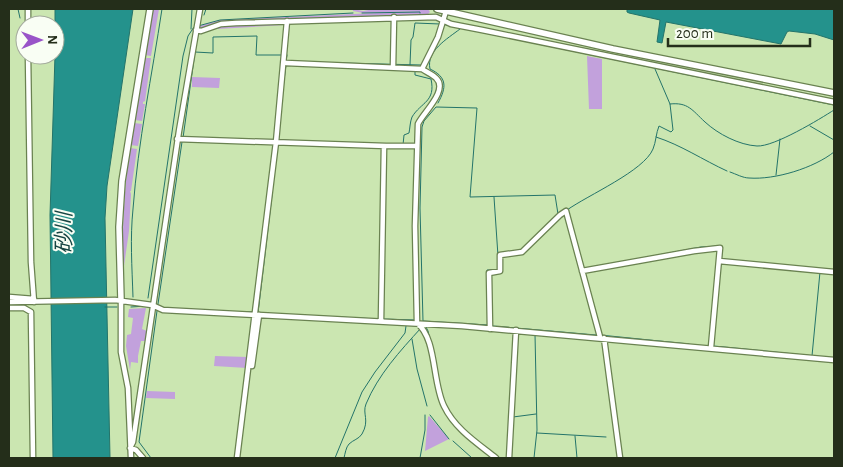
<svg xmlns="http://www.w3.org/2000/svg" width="843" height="467" font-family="'Alegreya Sans','Noto Sans JP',sans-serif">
  <rect width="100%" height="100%" fill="#cbe6b1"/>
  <path fill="#c2a1dc" d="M153 9H159L151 56 145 55Z
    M353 9 363 11 374 9H428L430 12 427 15 224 23 202 30 200 27V26L220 20 420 11 363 13 353 11Z
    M284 23 286 27 284 25 217 29 220 26Z
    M587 56 602 59V109H589Z
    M144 58H151L145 101 143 102V104H145L142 121 135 120Z
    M192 77 220 78 219 88 192 87Z
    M134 123 142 124 138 146 130 145Z
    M130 148 137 149 131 191H130L131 194 129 231 123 273C122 230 124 190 130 148Z
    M146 308 142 329 147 331 146 341H141L138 356V363L131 362 130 370 126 346 127 335 131 334 133 318 128 317 129 309Z
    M215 356 248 357 247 368 214 366Z
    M147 391 175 392V399L146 398Z
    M429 416 449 439 425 451 428 417Z"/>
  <path fill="#24928c" stroke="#24746a" d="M55 9H133L107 186 105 218 110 458H53L50 215 55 55Z
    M627 9H834V40L815 34 789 31 787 32 781 44 666 22 662 43 657 42 660 20 629 13 627 12Z"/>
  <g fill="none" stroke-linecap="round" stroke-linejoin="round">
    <path stroke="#24746a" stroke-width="1" d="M18 9 20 18
      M362 13 420 12V13
      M204 15 206 9
      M446 25 834 105
      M198 26 220 20 353 13
      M191 29 192 9
      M286 61 287 55
      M301 62 421 65
      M410 65 411 40 413 37 415 23 440 24
      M283 88 286 65
      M438 103C447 87 447 77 430 69 426 51 447 39 460 29
      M670 104C688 102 692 110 705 122 718 134 739 145 757 146 774 147 820 119 834 110
      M810 126 834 140
      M656 137C681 145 703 160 727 171
      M183 138 195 52 213 53V37L257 36 256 55H282
      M277 140 328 142
      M403 145 404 135 409 133C410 128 410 122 412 117 421 102 436 102 431 79L415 75V71
      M730 172C736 174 743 178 749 178 775 180 814 168 834 152
      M776 175 780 139
      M494 197 498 256
      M567 210C588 195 644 171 653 149 656 142 656 133 659 126L671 132 673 130 670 104 655 69
      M581 258 584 268
      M721 259 771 264
      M615 263 701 247 720 246
      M487 282V270H496
      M133 297C132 267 130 238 133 209 138 142 152 75 162 9
      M148 298 183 56 188 36 194 27
      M158 304 182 142
      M105 307H117
      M131 307 146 306
      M233 312H252
      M257 313 378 319
      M258 313 272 195
      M382 319 416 320
      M425 325 428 331 430 340
      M488 325 423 321 420 208 422 127 424 121 436 107 477 108 470 197 555 195 558 214
      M493 326 596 335
      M600 335 689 344
      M412 339 417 369 427 406
      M714 346 834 358
      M812 356 820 272
      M430 415 449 439
      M513 417 536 414
      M466 432 479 442
      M537 433 606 437
      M575 436 577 458
      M453 441 472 458
      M134 457 135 458
      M151 458 139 442 157 311
      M335 458 362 392 375 372 405 333 406 326
      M344 458C345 454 346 447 349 444 353 440 359 439 362 434 370 420 362 414 366 404 378 375 400 351 421 328
      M420 458 425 430V415
      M534 458 537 430 535 334"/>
    <defs>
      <path id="street" d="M28 9V25
        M446 11 438 37 422 69C426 72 432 74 436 78 449 90 423 113 418 124L415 226 417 323C437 339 432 382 444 406 455 429 477 443 496 458
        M196 30 201 31 221 24 236 23 436 17 451 24 482 30 834 102
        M28 55 31 262 34 302
        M286 63 422 69
        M393 67 394 17
        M177 139 386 146H416
        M719 261 834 272
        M582 271 694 251 720 248 711 347
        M9 297 34 299
        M121 300V352L128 388 131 458
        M9 302 115 300 152 305 163 310 462 326 834 360
        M9 308H24L31 312 33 458
        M381 321 384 146
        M490 329 489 273 500 271V255L522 252 560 215 566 211 600 337
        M604 338 620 458
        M252 366 259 315
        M143 458 136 450 130 448 133 442 179 131 200 9
        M237 458 276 142 287 21
        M509 458 516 330"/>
      <path id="secondary" d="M437 9 613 49 834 93
        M121 300 119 227 122 181 150 9"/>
    </defs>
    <use href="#street" stroke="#6a8251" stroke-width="7"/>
    <use href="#secondary" stroke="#6a8251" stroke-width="8"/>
    <use href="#street" stroke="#fff" stroke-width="4.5"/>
    <use href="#secondary" stroke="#fff" stroke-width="5.5"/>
  </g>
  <g text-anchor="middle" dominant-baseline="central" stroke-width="4" stroke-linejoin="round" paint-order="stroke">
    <g font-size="21" font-style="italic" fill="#174543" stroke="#f9fef4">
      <text transform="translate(64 233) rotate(-90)">砂川</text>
    </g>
  </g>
  <rect width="843" height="467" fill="none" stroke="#242e1a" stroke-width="20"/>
  <g transform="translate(40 40) rotate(89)"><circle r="24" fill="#f9fef4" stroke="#a4ab9d"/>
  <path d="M0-4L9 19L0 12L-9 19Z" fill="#9954c8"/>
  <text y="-8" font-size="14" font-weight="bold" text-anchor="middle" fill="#242e1a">N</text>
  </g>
  <path d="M668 38v8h142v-8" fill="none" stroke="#242e1a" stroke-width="2.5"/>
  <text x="676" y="38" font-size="15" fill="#242e1a" stroke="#f9fef4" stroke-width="4" paint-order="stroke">200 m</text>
</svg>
